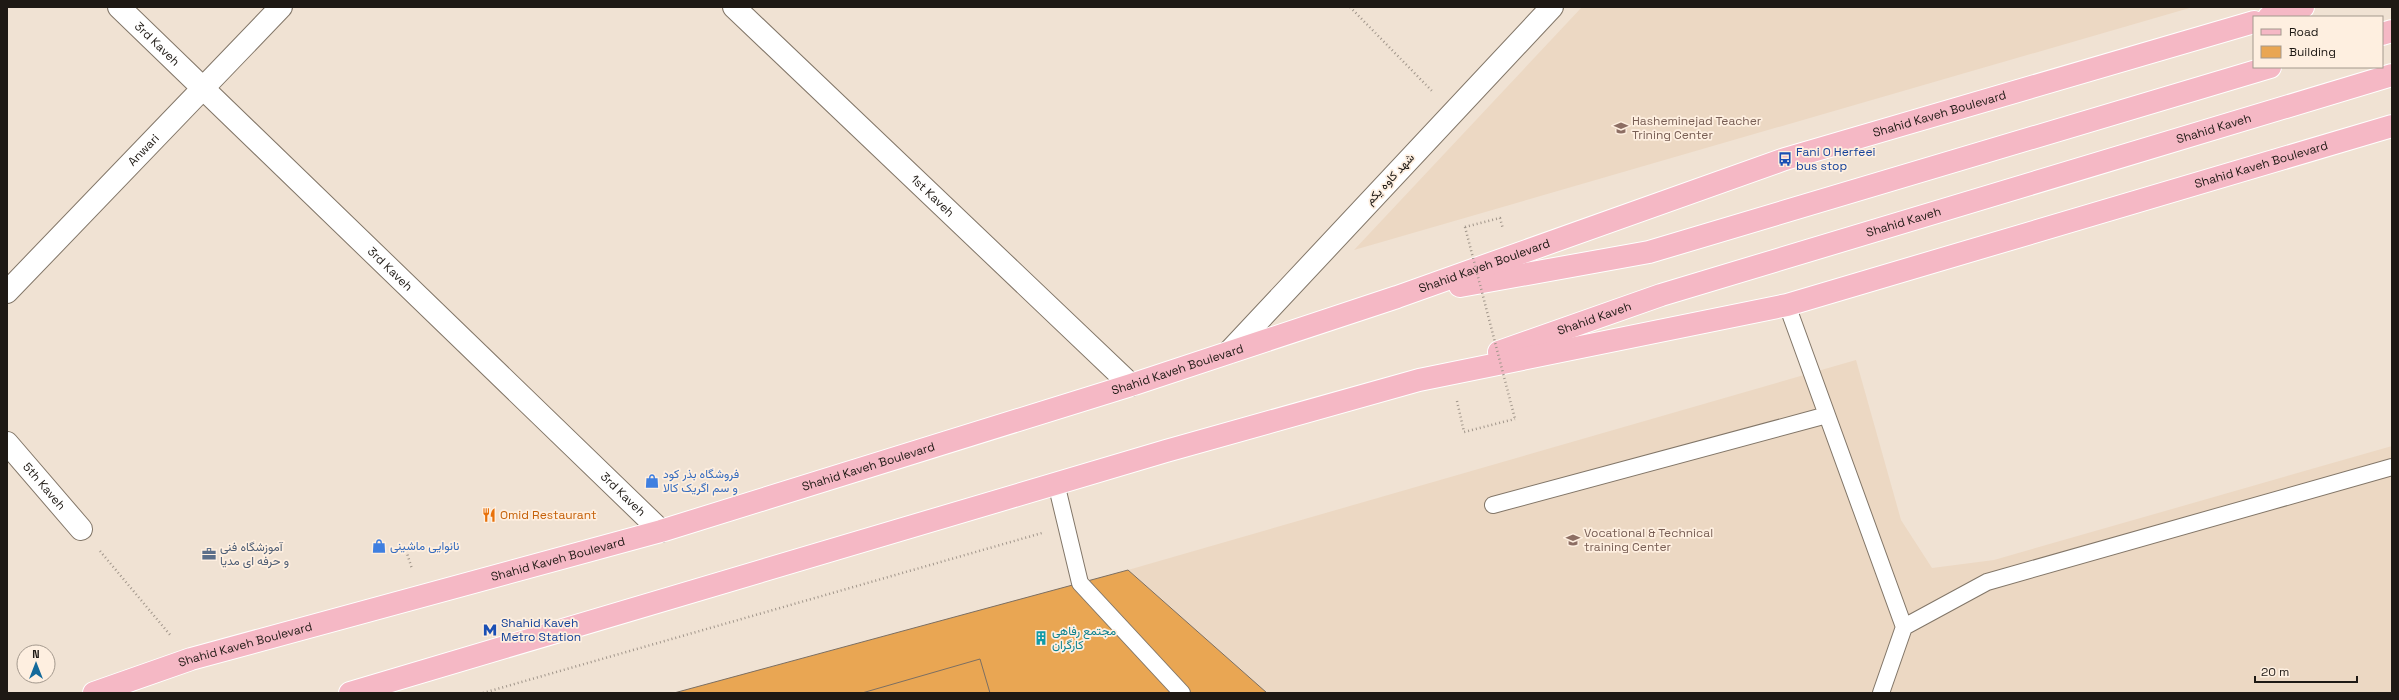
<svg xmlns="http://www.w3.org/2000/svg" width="2399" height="700" font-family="'Space Grotesk',Vazirmatn,sans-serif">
  <rect width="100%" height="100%" fill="#f0e2d3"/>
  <path fill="#ecd8c3" d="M1582 7H2193L1354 250Z
    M1856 360 1901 520 1932 568 1994 560 2392 446V693H1267L1128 570Z"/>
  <path fill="#e9a653" stroke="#7c6f62" d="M1128 570 1267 693H674L1080 583Z
    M980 659 990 693H862Z"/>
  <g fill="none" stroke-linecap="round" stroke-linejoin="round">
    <defs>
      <path id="lane" d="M1787 305 1904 627 1881 693
        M1056 483 1080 583 1182 693
        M1493 505 1827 415
        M1904 627 1987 582 2392 467"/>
      <g id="street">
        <path id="s1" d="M119 7 661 531"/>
        <path id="s2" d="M734 7 1131 385"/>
        <path id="s3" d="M7 292 281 7"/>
        <path d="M1229 352 1552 7"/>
        <path id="s4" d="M7 443 81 529"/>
      </g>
      <g id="primary">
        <path d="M2269 17 2303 7"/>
        <path d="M2382 34 2392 31"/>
        <path d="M1460 286 1649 252 2270 67"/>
        <path id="s5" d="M1499 352 1661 295 2392 75"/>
        <path id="s6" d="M94 693 191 659 661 531 1131 385 1397 297 1785 159 2254 22"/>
        <path id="s7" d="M350 693 1166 451 1419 380 1787 305 2392 126"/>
      </g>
    </defs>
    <use href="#lane" stroke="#827668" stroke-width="18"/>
    <use href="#street" stroke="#827668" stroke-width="24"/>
    <use href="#primary" stroke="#fff" stroke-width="24"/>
    <path stroke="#a0958a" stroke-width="2.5" stroke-dasharray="1 3" stroke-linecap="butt" d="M1350 7 1432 91
      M1465 227 1500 218 1503 229
      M1457 401 1464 432 1515 419
      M405 547 412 569
      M100 551 171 636
      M483 693 1042 533"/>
    <use href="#lane" stroke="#fff" stroke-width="16"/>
    <use href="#street" stroke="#fff" stroke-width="22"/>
    <use href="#primary" stroke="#f5b8c5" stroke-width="22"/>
    <path stroke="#a0958a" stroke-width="2.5" stroke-dasharray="1 3" stroke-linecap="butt" d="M1465 227 1515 419"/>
  </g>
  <defs>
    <symbol id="university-bare" viewBox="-9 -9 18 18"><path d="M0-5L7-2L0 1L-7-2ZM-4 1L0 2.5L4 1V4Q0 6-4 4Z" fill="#8d6e63" stroke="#feefe0" stroke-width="2.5" paint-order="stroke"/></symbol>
    <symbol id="bus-bare" viewBox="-9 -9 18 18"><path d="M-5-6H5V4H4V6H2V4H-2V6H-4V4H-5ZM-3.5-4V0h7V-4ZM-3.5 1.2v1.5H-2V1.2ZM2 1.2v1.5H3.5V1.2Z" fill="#1a4fb4" stroke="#feefe0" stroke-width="2.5" paint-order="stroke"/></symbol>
    <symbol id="shop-bare" viewBox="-9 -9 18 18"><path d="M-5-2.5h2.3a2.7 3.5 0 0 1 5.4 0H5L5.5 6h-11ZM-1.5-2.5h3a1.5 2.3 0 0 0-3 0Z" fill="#3f7fe0" stroke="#feefe0" stroke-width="2.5" paint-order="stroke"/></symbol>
    <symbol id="restaurant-bare" viewBox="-9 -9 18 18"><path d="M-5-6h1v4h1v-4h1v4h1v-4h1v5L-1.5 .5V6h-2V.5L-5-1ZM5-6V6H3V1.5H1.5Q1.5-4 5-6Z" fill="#e8710a" stroke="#feefe0" stroke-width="2.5" paint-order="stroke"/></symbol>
    <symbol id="school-bare" viewBox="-9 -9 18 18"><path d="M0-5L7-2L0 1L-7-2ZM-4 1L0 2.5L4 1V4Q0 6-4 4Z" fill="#8d6e63" stroke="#feefe0" stroke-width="2.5" paint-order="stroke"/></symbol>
    <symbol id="office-bare" viewBox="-9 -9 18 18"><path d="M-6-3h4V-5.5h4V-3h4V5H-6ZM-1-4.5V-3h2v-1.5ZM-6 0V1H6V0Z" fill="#5c6f8a" stroke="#feefe0" stroke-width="2.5" paint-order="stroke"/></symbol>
    <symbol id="metro-bare" viewBox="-9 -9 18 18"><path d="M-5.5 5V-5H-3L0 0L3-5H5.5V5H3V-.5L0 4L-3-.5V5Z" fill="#1a4fb4" stroke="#feefe0" stroke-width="2.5" paint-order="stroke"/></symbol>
    <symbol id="building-bare" viewBox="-9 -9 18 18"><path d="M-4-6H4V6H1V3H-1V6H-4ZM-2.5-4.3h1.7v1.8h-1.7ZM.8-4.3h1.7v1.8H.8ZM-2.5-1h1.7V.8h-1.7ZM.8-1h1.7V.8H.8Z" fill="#0f9aa8" stroke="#feefe0" stroke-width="2.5" paint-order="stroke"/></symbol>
  </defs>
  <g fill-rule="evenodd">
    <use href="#university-bare" x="1611" y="118" width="20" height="20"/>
    <use href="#bus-bare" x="1775" y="149" width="20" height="20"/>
    <use href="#shop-bare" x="642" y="471" width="20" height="20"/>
    <use href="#restaurant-bare" x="479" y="505" width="20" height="20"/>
    <use href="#school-bare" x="1563" y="530" width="20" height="20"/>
    <use href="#shop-bare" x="369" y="536" width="20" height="20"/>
    <use href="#office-bare" x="199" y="544" width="20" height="20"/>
    <use href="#metro-bare" x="480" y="620" width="20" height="20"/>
    <use href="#building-bare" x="1031" y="628" width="20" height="20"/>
  </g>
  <g text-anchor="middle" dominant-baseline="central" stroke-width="3.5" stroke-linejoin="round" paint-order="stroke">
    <g font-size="12" fill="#1e1914" stroke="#feefe0">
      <text stroke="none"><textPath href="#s1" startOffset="53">3rd Kaveh</textPath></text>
      <text stroke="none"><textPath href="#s6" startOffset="1935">Shahid Kaveh Boulevard</textPath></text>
      <text stroke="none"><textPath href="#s5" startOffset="749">Shahid Kaveh</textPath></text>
      <text stroke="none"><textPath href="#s3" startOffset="197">Anwari</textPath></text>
      <text stroke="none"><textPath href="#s7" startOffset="1984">Shahid Kaveh Boulevard</textPath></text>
      <text transform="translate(1390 179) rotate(-47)">شهد کاوه یکم</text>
      <text stroke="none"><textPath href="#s2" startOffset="274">1st Kaveh</textPath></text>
      <text stroke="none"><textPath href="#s5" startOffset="425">Shahid Kaveh</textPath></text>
      <text stroke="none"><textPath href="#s6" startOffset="1455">Shahid Kaveh Boulevard</textPath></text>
      <text stroke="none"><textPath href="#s1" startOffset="377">3rd Kaveh</textPath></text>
      <text stroke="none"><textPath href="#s5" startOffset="101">Shahid Kaveh</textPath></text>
      <text stroke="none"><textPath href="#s6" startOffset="1131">Shahid Kaveh Boulevard</textPath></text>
      <text stroke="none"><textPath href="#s6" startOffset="807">Shahid Kaveh Boulevard</textPath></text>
      <text stroke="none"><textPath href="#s4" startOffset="57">5th Kaveh</textPath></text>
      <text stroke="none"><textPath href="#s1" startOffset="701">3rd Kaveh</textPath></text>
      <text stroke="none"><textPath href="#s6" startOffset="483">Shahid Kaveh Boulevard</textPath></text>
      <text stroke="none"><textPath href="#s6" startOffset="159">Shahid Kaveh Boulevard</textPath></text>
    </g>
    <g font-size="12" fill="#785e54" stroke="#feefe0" text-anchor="start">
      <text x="1632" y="121">Hasheminejad Teacher<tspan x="1632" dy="14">Trining Center</tspan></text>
      <text x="1584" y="533">Vocational &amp; Technical<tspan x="1584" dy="14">training Center</tspan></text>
    </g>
    <g font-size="12" fill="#164399" stroke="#feefe0" text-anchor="start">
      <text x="1796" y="152">Fani O Herfeei<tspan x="1796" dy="14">bus stop</tspan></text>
      <text x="501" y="623">Shahid Kaveh<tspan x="501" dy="14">Metro Station</tspan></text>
    </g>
    <g font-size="12" fill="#366cbe" stroke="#feefe0" text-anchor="start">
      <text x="663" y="474">فروشگاه بذر کود<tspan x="663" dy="14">و سم اگریک کالا</tspan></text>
      <text x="390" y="546">نانوایی ماشینی</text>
    </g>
    <g font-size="12" fill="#c56008" stroke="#feefe0" text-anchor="start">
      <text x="500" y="515">Omid Restaurant</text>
    </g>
    <g font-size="12" fill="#4e5e75" stroke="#feefe0" text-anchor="start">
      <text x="220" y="547">آموزشگاه فنی<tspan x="220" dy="14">و حرفه ای مدیا</tspan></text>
    </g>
    <g font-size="12" fill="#0d838f" stroke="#feefe0" text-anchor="start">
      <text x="1052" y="631">مجتمع رفاهی<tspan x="1052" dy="14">کارگران</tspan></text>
    </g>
  </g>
  <rect width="2399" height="700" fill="none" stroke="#1e1914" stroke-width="16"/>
  <rect x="2253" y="16" width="130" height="52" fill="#feefe0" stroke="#a4998e"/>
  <rect x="2261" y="29" width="20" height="6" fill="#f5b8c5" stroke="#a4998e"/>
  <text x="2289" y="36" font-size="12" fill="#1e1914">Road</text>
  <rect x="2261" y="46" width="20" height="12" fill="#e9a653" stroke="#a4998e"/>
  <text x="2289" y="56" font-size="12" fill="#1e1914">Building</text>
  <g transform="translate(36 664)"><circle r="19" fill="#feefe0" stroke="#a4998e"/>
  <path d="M0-3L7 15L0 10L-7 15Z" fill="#146a9b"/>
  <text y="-6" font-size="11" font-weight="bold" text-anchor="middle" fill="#1e1914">N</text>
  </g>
  <path d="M2255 676v6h102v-6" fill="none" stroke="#1e1914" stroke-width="2"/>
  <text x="2261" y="676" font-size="12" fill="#1e1914" stroke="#feefe0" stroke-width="3" paint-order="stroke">20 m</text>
</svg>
